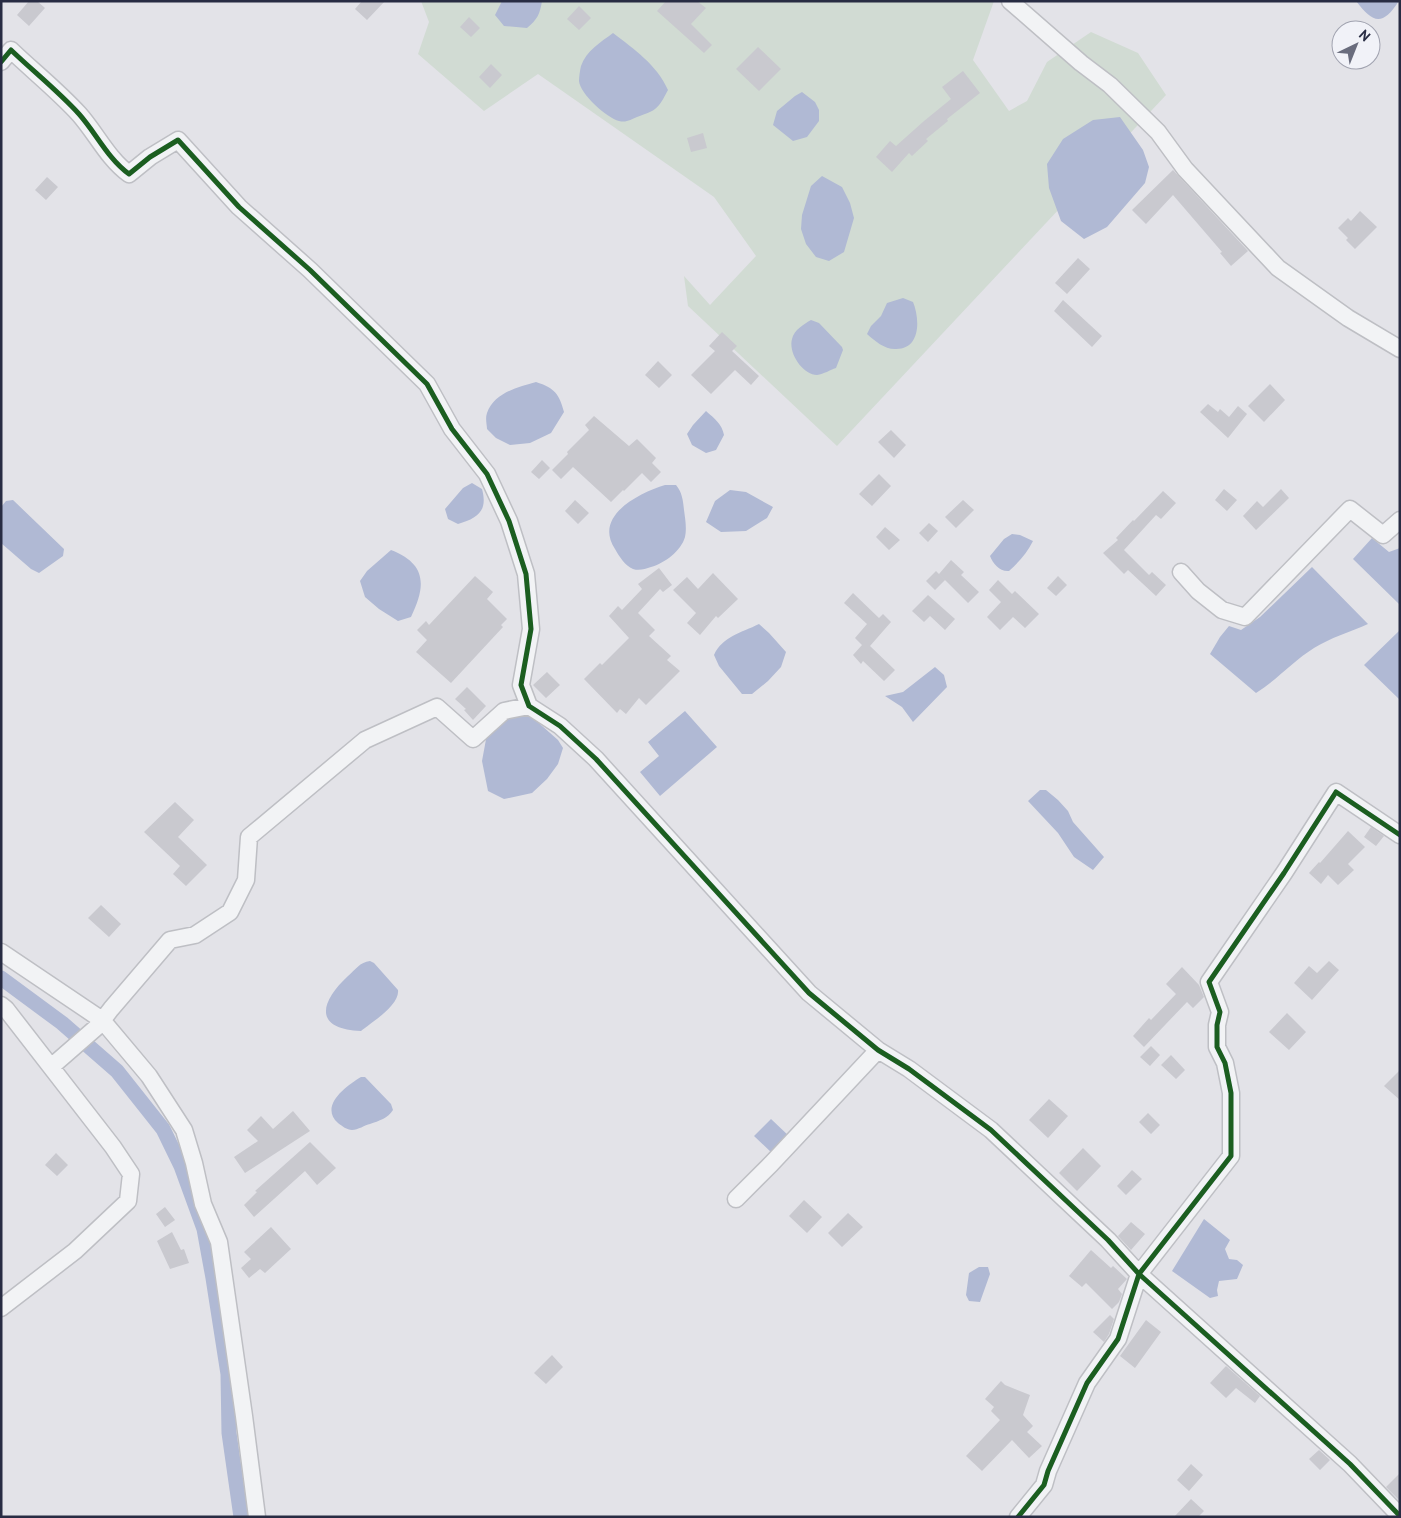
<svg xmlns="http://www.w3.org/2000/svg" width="1401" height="1518" font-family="'PT Sans',sans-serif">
  <rect width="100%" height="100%" fill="#e3e3e8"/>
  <path fill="#d1dbd3" d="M421 1H994L973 60 1009 111 1027 101 1047 62 1091 32 1138 53 1166 95 837 446 688 306 684 276 710 305 756 256 714 197 538 74 484 111 418 54 429 22Z"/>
  <path fill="#b0b9d4" d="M502 1H542C540 14 537 20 527 28L504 26 495 15Z
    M1356 1H1399C1382 27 1373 23 1356 1Z
    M613 33C634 49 657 65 668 90 658 109 657 110 637 117 631 119 627 123 619 121 607 118 580 94 579 81 579 77 580 70 581 66 586 51 601 42 613 33Z
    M802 92 815 102 819 110V121L807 137 793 141 773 125 777 111 795 96Z
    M1120 117 1143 150 1149 167 1145 183 1107 227 1084 239 1061 221 1049 188 1047 164 1063 139 1093 120Z
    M822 176 842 187 850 203 854 218 844 252 829 261 816 257 806 244 801 229 802 215 811 186Z
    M903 298 913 302C920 319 921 350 895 349 884 349 875 341 867 334L871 326 881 316 887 303Z
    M811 320 819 323 842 347 843 350 836 368C830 370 824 374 817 375 803 375 788 353 792 339 794 330 804 324 811 320Z
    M536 382C555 388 559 394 564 412L551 433 530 443 510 445 496 438 487 429C487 425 485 418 487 413 494 393 518 387 536 382Z
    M706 411C715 419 722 424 724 435L716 450 706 453 692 445 687 434 693 425Z
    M472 483 482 489C488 511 478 518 458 524L448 519 445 509 463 488Z
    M665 485H676C682 492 683 500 684 510 685 518 687 528 685 537 681 551 665 563 651 567 645 569 639 571 633 569 625 566 619 556 615 549 593 516 639 493 665 485Z
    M730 490 746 492 773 507 767 518 746 531 721 532 706 522 715 501Z
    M13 500 64 549 63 556 39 573 31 569 1 543V507L6 501Z
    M1012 534 1020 535 1033 541C1027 553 1019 562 1009 571 1000 572 993 564 990 556L1004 539Z
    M1372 538 1389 552 1400 548 1399 604 1353 559Z
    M391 550C427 564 426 586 411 617L398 621 379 609 365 597 360 581 367 571Z
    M1312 567 1368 624C1350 632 1330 638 1314 648 1293 661 1277 680 1256 693L1210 654 1220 637 1229 626 1241 630 1260 617Z
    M759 624 769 633 786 652 781 667 768 681 752 694H742L719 666 714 655C723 636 741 633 759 624Z
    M1400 630V700L1364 665Z
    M935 667 944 675 947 687 913 722 902 707 885 696 903 692Z
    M524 710 558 740 563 748 558 764 547 779 532 793 504 799 488 791 482 761 487 734 506 719Z
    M685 711 717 747 660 796 640 772 659 756 648 742Z
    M1040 790H1046L1058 800 1068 811 1073 822 1104 857 1093 870 1074 857 1058 833 1028 801Z
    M370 961 374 963 398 990C400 1005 372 1022 361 1031 313 1029 320 1002 348 976 355 970 360 962 370 961Z
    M361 1077H365L391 1104 393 1110C388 1118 379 1121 370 1124 365 1125 358 1130 352 1130 347 1130 342 1126 338 1123 319 1106 346 1086 361 1077Z
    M771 1119 790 1137 773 1154 754 1136Z
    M1204 1219 1230 1240 1225 1249 1229 1259 1237 1260 1243 1265 1237 1279 1219 1281 1217 1290 1218 1296 1210 1298 1172 1271Z
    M979 1267H988L990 1274 980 1302 969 1301 966 1295 969 1273Z"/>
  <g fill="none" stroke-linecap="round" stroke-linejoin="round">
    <path stroke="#b0b9d4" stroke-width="15" d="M1 978 62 1023 117 1071 163 1129 181 1166 204 1229 213 1278 228 1374 229 1433 241 1517"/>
  </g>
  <path fill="#c9c9cf" d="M29 1H37L45 8 29 26 17 15Z
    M362 1H385L367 20 355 9Z
    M666 1H697L706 8 691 24 712 45 704 53 657 11Z
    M579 6 591 18 579 30 567 19Z
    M469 17 480 28 471 37 460 27Z
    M758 47 781 69 759 91 736 69Z
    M491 64 502 75 490 88 479 77Z
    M963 71 980 93 947 119 948 121 926 139 928 141 912 156 909 153 892 172 876 157 890 141 896 146 924 121 951 99 942 87Z
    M703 133 707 148 691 152 687 138Z
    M1173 170 1248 251 1231 266 1220 253 1222 252 1173 195 1146 224 1132 210Z
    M47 177 58 187 46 200 35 190Z
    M1360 211 1377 227 1355 249 1346 240 1348 238 1338 228 1348 218 1351 221Z
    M1078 258 1090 269 1067 294 1055 283Z
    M1063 300 1102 336 1092 347 1054 311Z
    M722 332 737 346 732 351 759 376 751 385 735 370 711 394 691 375 715 351 709 346Z
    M658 361 672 375 659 388 645 375Z
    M1270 384 1285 400 1264 422 1248 406Z
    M1208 404 1218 412 1220 409 1229 417 1238 406 1247 414 1228 438 1200 412Z
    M594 416 629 446 637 439 656 458 652 463 661 472 651 482 642 473 624 491 623 490 611 502 573 467 561 479 552 470 568 454 567 452 589 430 585 425Z
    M891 430 906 445 894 458 878 442Z
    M542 460 550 468 539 479 531 472Z
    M879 474 891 486 872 506 859 494Z
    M1224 489 1237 500 1227 511 1215 500Z
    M1281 489 1289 498 1256 530 1243 516 1257 501 1263 507Z
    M1163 491 1176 503 1161 519 1156 515 1124 550 1149 575 1152 572 1166 585 1156 596 1128 570 1124 574 1103 553 1118 540 1116 538 1133 520 1134 521Z
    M575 500 589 513 578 524 565 511Z
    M963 500 974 510 956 528 945 517Z
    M929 523 938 531 928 542 919 533Z
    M885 527 900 540 889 550 876 537Z
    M951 560 964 572 961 575 979 592 968 603 939 574Z
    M659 568 672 585 663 592 660 589 638 613 655 630 649 636 671 656 667 660 680 671 646 705 639 698 626 714 620 709 617 713 584 679 600 663 602 665 629 638 609 616 618 606 622 610 642 589 638 584Z
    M936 571 945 580 935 590 926 581Z
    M713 573 738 599 718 618 716 616 700 635 687 623 696 613 673 590 687 577 698 589Z
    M475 576 493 592 487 599 507 619 501 625 503 627 451 683 416 652 427 640 417 630 426 621 429 625Z
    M1058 576 1067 585 1056 596 1047 588Z
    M998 580 1012 594 1015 591 1039 614 1025 628 1013 617 1000 630 987 617 1001 602 989 590Z
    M853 593 879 618 883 614 891 622 870 646 895 670 884 681 863 661 861 664 853 655 862 645 855 638 867 624 844 603Z
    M928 595 955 619 945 630 930 616 924 622 912 611Z
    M547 672 560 685 546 698 533 685Z
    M467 687 486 706 473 720 464 710 466 709 455 699Z
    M175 802 194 820 178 837 207 865 186 886 173 874 180 866 144 832Z
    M1371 827 1384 836 1376 846 1364 837Z
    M1348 831 1365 847 1348 864 1354 870 1338 885 1328 875 1321 884 1309 873 1319 862 1320 863Z
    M101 905 121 924 109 937 88 918Z
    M1329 961 1339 970 1312 1000 1294 983 1309 966 1317 973Z
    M1182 967 1199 985 1204 997 1193 1008 1187 1002 1144 1047 1133 1036 1149 1018 1151 1020 1176 994 1166 984Z
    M1287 1013 1306 1032 1289 1050 1269 1032Z
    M1151 1046 1160 1055 1150 1066 1140 1057Z
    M1171 1055 1185 1070 1176 1079 1161 1065Z
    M1400 1070V1100L1384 1086Z
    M1049 1099 1068 1116 1048 1138 1029 1120Z
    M293 1111 310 1131 245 1173 234 1157 258 1141 247 1130 261 1116 273 1129Z
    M1148 1113 1160 1125 1151 1134 1139 1122Z
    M310 1142 336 1168 317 1185 305 1171 254 1217 244 1205 257 1192 255 1191Z
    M1083 1148 1101 1166 1077 1191 1059 1173Z
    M56 1153 68 1165 57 1176 45 1165Z
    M1132 1170 1142 1179 1126 1195 1117 1186Z
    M804 1200 822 1217 807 1233 789 1216Z
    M165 1207 175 1220 165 1227 156 1214Z
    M848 1213 863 1227 842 1247 828 1233Z
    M1131 1222 1145 1234 1131 1250 1118 1236Z
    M271 1227 291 1249 265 1273 260 1269 249 1278 241 1268 251 1259 244 1252Z
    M172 1232 181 1250 184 1249 189 1263 170 1269 157 1241Z
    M1091 1250 1111 1268 1113 1266 1127 1279 1118 1289 1122 1294 1119 1302 1112 1309 1086 1283 1082 1287 1069 1276Z
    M1110 1315 1114 1319 1109 1334 1104 1342 1093 1332Z
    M1146 1320 1161 1332 1135 1368 1120 1356Z
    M552 1355 563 1367 546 1384 534 1373Z
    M1226 1366 1260 1396 1255 1403 1236 1388 1226 1398 1210 1383Z
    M1001 1381 1005 1385 1030 1395 1023 1415 1033 1426 1027 1432 1042 1446 1029 1458 1012 1440 982 1471 966 1456 1000 1420 991 1411 994 1407 985 1399Z
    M1319 1450 1330 1460 1320 1470 1309 1459Z
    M1191 1464 1203 1475 1189 1491 1177 1480Z
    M1400 1473V1501L1386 1487Z
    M1191 1499 1204 1511 1198 1517H1174Z"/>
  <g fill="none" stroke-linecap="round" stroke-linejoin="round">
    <defs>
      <path id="street" d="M1010 1 1081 63 1110 85 1158 132 1185 169 1278 268 1348 318 1400 349
        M1 62 11 50C34 72 58 91 79 114 96 133 108 159 129 174L150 157 178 140 239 207 310 270 427 384 452 429 487 474 509 521 526 574 531 629 521 685 529 706 560 726 596 759 809 993 878 1050 909 1069 991 1130 1108 1240 1139 1274 1118 1339 1087 1383 1048 1471 1044 1485 1018 1517
        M1181 572 1198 591 1222 610 1245 617 1350 509 1383 535 1400 520
        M1400 835 1336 792 1284 873 1209 982 1220 1012 1217 1025V1047L1225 1063 1231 1093V1156L1139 1274 1350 1464 1400 1516
        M1 952 102 1020 149 1076 184 1130 194 1163 203 1204 219 1242 244 1416 257 1517
        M1 1005 6 1009 113 1147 131 1174 128 1201 75 1251 1 1308
        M51 1067 98 1026 111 1009 170 940 195 935 230 912 246 880 249 837 365 740 437 707 473 739 504 711 529 706
        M736 1199 771 1164 878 1050"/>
    </defs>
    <use href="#street" stroke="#bebfc4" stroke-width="19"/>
    <use href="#street" stroke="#f2f3f5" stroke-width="16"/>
    <defs>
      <path id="cycleway" d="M1 62 11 50C34 72 58 91 79 114 96 133 108 159 129 174L150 157 178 140 239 207 310 270 427 384 452 429 487 474 509 521 526 574 531 629 521 685 529 706 560 726 596 759 809 993 878 1050 909 1069 991 1130 1108 1240 1139 1274 1118 1339 1087 1383 1048 1471 1044 1485 1018 1517
        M1400 835 1336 792 1284 873 1209 982 1220 1012 1217 1025V1047L1225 1063 1231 1093V1156L1139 1274 1350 1464 1400 1516"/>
    </defs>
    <use href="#cycleway" stroke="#f1f2f8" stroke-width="8"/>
    <use href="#cycleway" stroke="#1b5e20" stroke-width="5"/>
  </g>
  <rect width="1401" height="1518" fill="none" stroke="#282c43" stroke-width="5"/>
  <g transform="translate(1356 45) rotate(43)"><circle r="24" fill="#f1f2f8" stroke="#a1a3b0"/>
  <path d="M0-4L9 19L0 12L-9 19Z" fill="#696c7d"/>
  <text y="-8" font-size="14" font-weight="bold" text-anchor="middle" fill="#282c43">N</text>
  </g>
</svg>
